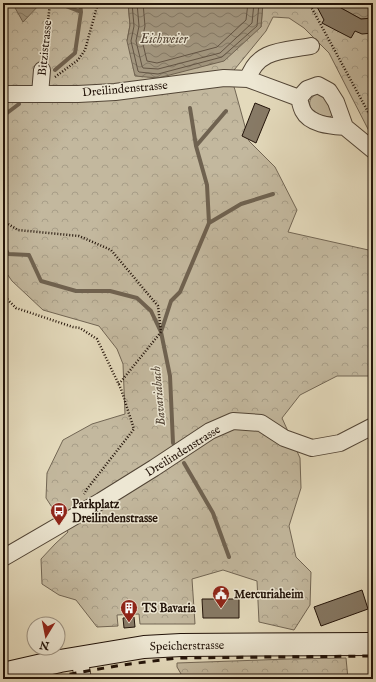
<svg xmlns="http://www.w3.org/2000/svg" width="376" height="682" font-family="'IM FELL English',serif">
  <defs>
    <pattern id="forest-crowns" width="20" height="18" patternUnits="userSpaceOnUse"><rect width="20" height="18" fill="#c3b89e"/><path d="M2 6a3 3 0 1 1 6 0M12 15a3 3 0 1 1 6 0" fill="none" stroke="#a79d87"/></pattern>
    <pattern id="water-waves" width="16" height="10" patternUnits="userSpaceOnUse"><rect width="16" height="10" fill="#a2967f"/><path d="M0 5q4-4 8 0t8 0" fill="none" stroke="#847966"/></pattern>
  </defs>
  <rect width="100%" height="100%" fill="#e4dabc"/>
  <filter id="stains"><feTurbulence type="fractalNoise" baseFrequency=".005" numOctaves="4"/><feColorMatrix values="0 0 0 0 .2 0 0 0 0 .09 0 0 0 0 .02 0 0 0 .5 -.17"/></filter>
  <radialGradient id="worn" r=".72"><stop offset=".6" stop-color="#630" stop-opacity="0"/><stop offset="1" stop-color="#630" stop-opacity=".3"/></radialGradient>
  <path fill="#c3b89e" stroke="#726654" d="M316 94C328 94 329 106 332 115L330 117 322 116 311 109C308 102 310 98 316 94Z"/>
  <path fill="url(#forest-crowns)" stroke="#726654" d="M3 3H128L130 25 127 41 261 27 263 3H373V134L369 131 329 53 304 28 289 18 273 17 266 31 230 75 235 90 249 141 275 167 297 210 288 232 373 251V376H337L300 395 282 418 300 458 301 488 289 526 296 557 311 572 310 605 294 630 259 622 257 581 223 570 192 579 195 624H140L139 614 117 615 118 626 97 627 76 600 59 595 42 584 41 559 55 544 68 532 46 498 47 473 63 440 92 424 125 414 123 364 117 349 99 326 43 310 12 281 3 268Z
    M346 658 348 679H184L177 667V663L289 659Z"/>
  <path fill="url(#water-waves)" stroke="#6f6250" d="M14 3H41L23 22 14 6Z
    M128 3H263L261 27 224 61 158 78 135 76 127 41 130 25Z
    M332 3H373V19H361Z"/>
  <g fill="none" stroke-linecap="round" stroke-linejoin="round">
    <path stroke="#625444" stroke-width="1" d="M132 3 134 26 131 41 138 71 139 72 158 74 222 57 257 26 259 3
      M137 3 139 26 136 41 142 66 143 68 158 69 220 53 252 23 254 3
      M143 3 145 26 142 40 147 61 157 63 217 47 246 20 248 3"/>
    <path stroke="#6f6250" stroke-width="4" d="M58 3 81 12
      M55 70 75 53 81 12 80 3
      M3 116 19 104
      M196 146 226 111
      M209 223 241 204 273 194
      M3 244 8 254 29 255 41 281 76 291H110L137 298 151 311 161 332 170 376 173 443
      M161 332 171 301 180 292 209 223 207 185 196 146 190 108
      M184 463 213 513 229 557"/>
  </g>
  <path fill="#877a66" stroke="#221309" d="M315 3H332L361 19 373 18V33L362 34 355 31 351 38 322 23 324 20Z
    M255 103 270 109 256 143 242 136Z
    M362 590 368 609 321 626 314 607Z
    M202 599H239V618H203Z
    M134 617 135 627 124 628 123 618Z"/>
  <g fill="none" stroke-linecap="round" stroke-linejoin="round">
    <defs>
      <path id="minor" d="M248 79C257 49 284 51 311 46
        M3 94H78L115 92 224 78 248 79 299 98
        M40 94 42 70
        M299 98 307 89 318 85 329 91 336 102 345 127 373 150
        M299 98C300 102 301 107 303 111 310 125 332 126 345 127
        M3 558 101 501 154 468 210 431 233 421 261 423 284 438 312 448 340 443 373 426
        M79 657 83 679"/>
      <path id="secondary" d="M3 674 60 661 144 647 181 645 373 644"/>
    </defs>
    <use href="#minor" stroke="#524536" stroke-width="18"/>
    <use href="#secondary" stroke="#221309" stroke-width="24"/>
    <path stroke="#221309" stroke-width="2.5" stroke-dasharray="1 2" stroke-linecap="butt" d="M309 3 373 121
      M44 58 50 3
      M55 77 78 60 85 50 98 3
      M3 221 18 230 79 236 111 250 158 306 161 332 119 384
      M3 295 16 308 73 327 80 328 97 339 121 389 134 429 87 489 84 494"/>
    <use href="#minor" stroke="#ede7d3" stroke-width="16"/>
    <use href="#secondary" stroke="#ede7d3" stroke-width="22"/>
    <path stroke="#221309" stroke-width="3" stroke-dasharray="7 7" stroke-linecap="butt" d="M42 679 122 665 177 658 373 656"/>
  </g>
  <defs>
    <symbol id="bus-pin" viewBox="-11 -11 22 30"><path d="M0 17L-7.5 6A9.5 9.5 0 1 1 7.5 6Z" fill="#8f2418" stroke="#ede7d3"/><path d="M-5-6H5V4H4V6H2V4H-2V6H-4V4H-5ZM-3.5-4V0h7V-4ZM-3.5 1.2v1.5H-2V1.2ZM2 1.2v1.5H3.5V1.2Z" fill="#fff"/></symbol>
    <symbol id="civic-pin" viewBox="-11 -11 22 30"><path d="M0 17L-7.5 6A9.5 9.5 0 1 1 7.5 6Z" fill="#8f2418" stroke="#ede7d3"/><path d="M-.6-6.5H3V-4.5H.6V-3L4-1V1h2V6H-6V1h2V-1L-.6-3ZM-1.2 2.5V6h2.4V2.5Z" fill="#fff"/></symbol>
    <symbol id="building-pin" viewBox="-11 -11 22 30"><path d="M0 17L-7.5 6A9.5 9.5 0 1 1 7.5 6Z" fill="#8f2418" stroke="#ede7d3"/><path d="M-4-6H4V6H1V3H-1V6H-4ZM-2.5-4.3h1.7v1.8h-1.7ZM.8-4.3h1.7v1.8H.8ZM-2.5-1h1.7V.8h-1.7ZM.8-1h1.7V.8H.8Z" fill="#fff"/></symbol>
  </defs>
  <g fill-rule="evenodd">
    <use href="#bus-pin" x="49" y="501" width="20" height="27"/>
    <use href="#civic-pin" x="211" y="584" width="20" height="27"/>
    <use href="#building-pin" x="119" y="598" width="20" height="27"/>
  </g>
  <g text-anchor="middle" dominant-baseline="central" stroke-width="3" stroke-linejoin="round" paint-order="stroke">
    <g font-size="12" fill="#221309" stroke="#ede7d3">
      <text transform="translate(45 48) rotate(-84)">Bitzistrasse</text>
      <text transform="translate(125 89) rotate(-5)">Dreilindenstrasse</text>
      <text transform="translate(183 451) rotate(-32)">Dreilindenstrasse</text>
      <text transform="translate(187 646) rotate(-1)">Speicherstrasse</text>
    </g>
    <g font-size="12" font-weight="bold" fill="#221309" stroke="#ede7d3" text-anchor="start">
      <text x="72" y="504">Parkplatz<tspan x="72" dy="14">Dreilindenstrasse</tspan></text>
      <text x="234" y="594">Mercuriaheim</text>
      <text x="142" y="608">TS Bavaria</text>
    </g>
    <g font-size="13" font-style="italic" fill="#554738" stroke="#ede7d3">
      <text x="164" y="39">Eichweier</text>
      <text transform="translate(159 396) rotate(-95)">Bavariabach</text>
    </g>
  </g>
  <rect width="376" height="682" fill="none" stroke="#e4dabc" stroke-width="16"/>
  <rect x="4" y="4" width="368" height="674" fill="none" stroke="#221309" stroke-width="2"/>
  <rect x="8" y="8" width="360" height="666" fill="none" stroke="#221309"/>
  <g transform="translate(46 636) rotate(190)"><circle r="19" fill="#ede7d3" stroke="#9c9282"/>
  <path d="M0-3L7 15L0 10L-7 15Z" fill="#8f2418"/>
  <text y="-6" font-size="11" font-weight="bold" text-anchor="middle" fill="#221309">N</text>
  </g>
  <rect width="100%" height="100%" filter="url(#stains)"/>
  <rect width="100%" height="100%" fill="url(#worn)"/>
</svg>
